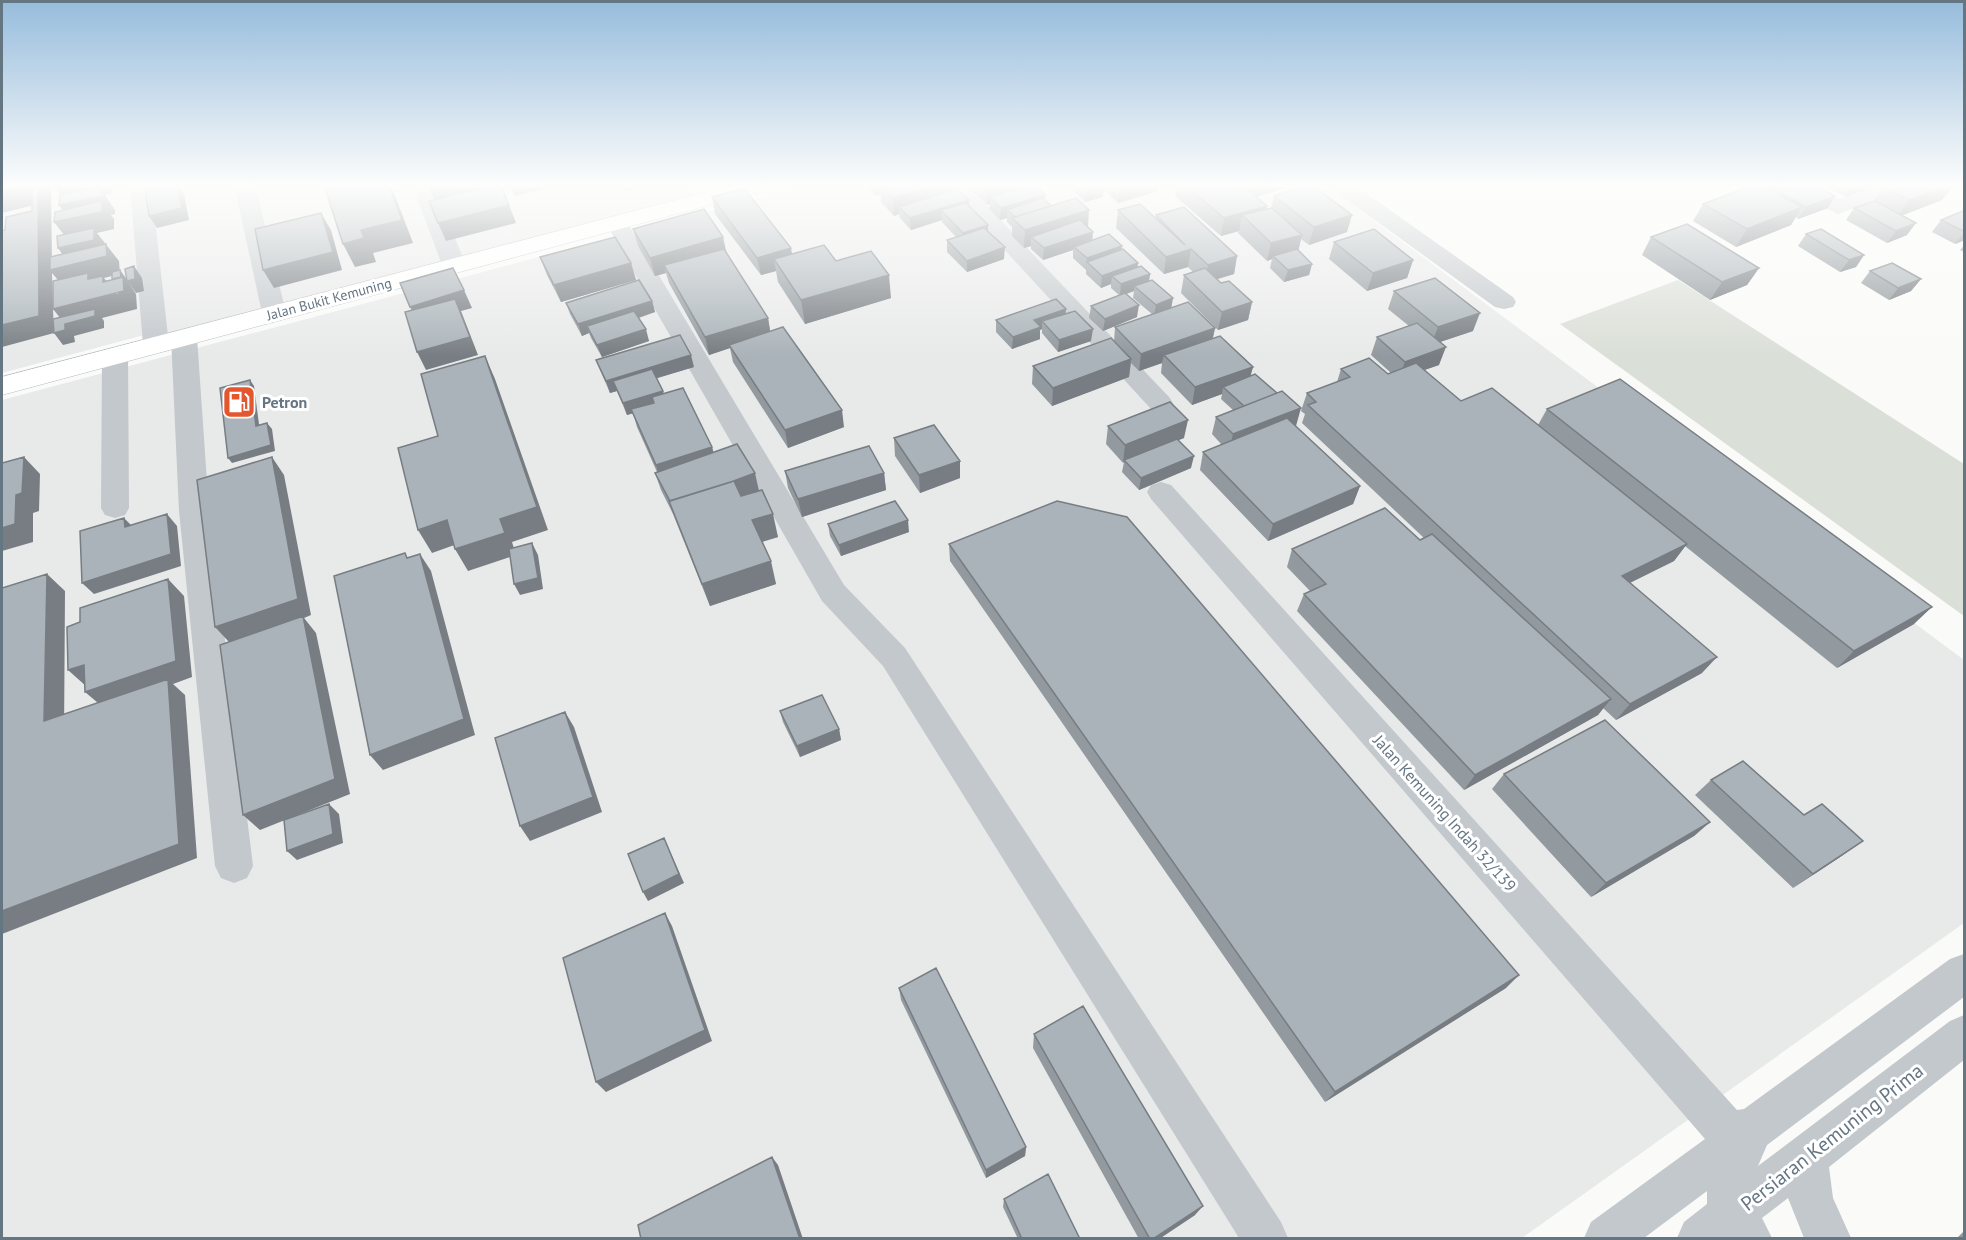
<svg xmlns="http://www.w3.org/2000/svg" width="1966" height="1240" font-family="'PT Sans',sans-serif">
  <rect width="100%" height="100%" fill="#fafaf8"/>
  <path fill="#e8e9e9" d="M2 184H133L148 334 2 373Z
    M148 184H687L694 195 162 336Z
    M813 184H1325L1964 660V923L1522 1238H2V400Z"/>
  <path fill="#dadfd7" d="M1678 280 1964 464V616L1560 324Z"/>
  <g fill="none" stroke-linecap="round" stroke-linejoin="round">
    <defs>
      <path id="major" d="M737 184H772L769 189 2 395V377Z"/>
    </defs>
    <use href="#major" stroke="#b5babe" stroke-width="1"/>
    <path fill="#c3c8cc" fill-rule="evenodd" d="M130 184H151L169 345 165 351 156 353 147 351 143 345Z
      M234 184H255L286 313 283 318 274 321 265 318 262 313Z
      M412 184H433L466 265 462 270H446L442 265Z
      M944 184H966L1169 397 1173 403 1169 409 1160 412 1151 409Z
      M1330 184H1353L1513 297 1516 302 1513 307 1504 309 1495 307 1332 189Z
      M1785 184H1811L1839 199 1881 184H1911L1908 189 1838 214 1788 189Z
      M616 215 624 217 627 222 844 585 905 648 1281 1222 1288 1238H1239L883 666 822 601 605 222 608 217Z
      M184 329 193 331 197 337 209 511 253 866 247 878 234 883 221 878 215 866 179 511 171 337 175 331Z
      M115 348 124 350 128 356 129 508 125 515 115 518 105 515 101 508 102 356 106 350Z
      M1161 482 1171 485 1737 1110 1744 1109 1950 959 1964 954V997L1767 1145 1758 1166 1950 1021 1964 1015V1060L1829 1167 1833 1198 1851 1238H1804L1788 1198 1762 1218 1772 1238H1677L1684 1222 1707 1204V1191L1644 1238H1584L1591 1222 1705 1139 1151 499 1147 492 1151 485Z"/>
    <use href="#major" fill="#fff" fill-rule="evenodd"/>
  </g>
  <path fill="#929a9f" d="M864 184H956V189L988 232 1004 259 967 272 947 252V240L956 237 942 222V220L911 230 900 218 899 214 894 216 881 202V194L876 196Z
    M965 184H1041V189H1039L1044 200 1051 206 1088 227 1092 240 1122 250 1138 267 1150 274 1149 281 1172 308 1215 328 1213 338 1253 367 1250 376 1295 426 1360 486 1353 504 1268 541 1200 470 1203 452 1222 445 1212 434 1216 417 1233 410 1221 399 1222 394 1192 405 1161 373 1162 363 1139 371 1131 363 1129 377 1052 406 1032 384 1033 366 1114 342 1115 327 1152 314 1133 298 1134 291 1126 294 1137 317 1103 331 1089 318 1091 306 1119 295 1111 288V284L1101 288 1086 274V270L1073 258V250L1043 260 1031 249V246L1024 248 1012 236V227L1007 222V218L1000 220 989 209 990 204 987 205Z
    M1067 184H1159L1158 191 1118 203 1103 189V197L1085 202Z
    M1177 184H1289L1288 187 1256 197 1266 209 1271 208 1274 196 1347 232 1309 245 1301 239 1298 251 1312 264 1309 275 1284 282 1270 268 1272 259 1267 261 1238 233 1239 231 1221 236 1175 196Z
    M1737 184H1812L1828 208 1798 219 1796 217 1791 225 1736 247 1693 221 1703 204 1745 188Z
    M1820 184H1882L1846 197Z
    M1884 187 1942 200 1902 215 1907 235 1887 243 1846 220 1854 208 1873 202Z
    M712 197 792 254 836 261 891 298 805 324 778 282 776 271 761 275 715 214Z
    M1118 210 1155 218 1156 215 1237 256 1234 274 1216 279 1221 283 1252 302 1248 320 1218 330 1181 293 1184 275 1193 272 1188 267 1164 274 1116 228Z
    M1965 210V240L1955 244 1932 232 1941 220Z
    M633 229 726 252 768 318 770 331 844 427 788 448 733 362 730 348 709 355 669 283 666 273 655 276 638 246Z
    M1806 234 1864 255 1856 267 1840 272 1798 246Z
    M1651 237 1759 268 1747 285 1710 300 1642 255Z
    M1334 242 1413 260 1407 278 1367 291 1329 259Z
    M1965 244V253L1960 250Z
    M540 257 631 263 636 280 561 302 547 275Z
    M1870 271 1921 279 1911 291 1889 300 1861 283Z
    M1394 291 1473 331 1440 342 1439 365 1424 370 1461 401 1538 425 1547 409 1914 624 1837 668 1685 546 1674 561 1630 583 1702 673 1616 720 1603 708 1598 715 1464 790 1297 611 1304 594 1310 591 1287 567 1292 549 1420 540 1424 538 1302 423 1305 414 1301 411 1307 393 1337 382 1341 369 1388 374 1391 373 1371 355 1377 337 1409 326 1388 309Z
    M652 301 655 312 639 318 649 341 602 357 591 338 589 333 582 336 570 314 566 303Z
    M1066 314 1091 341 1058 352 1042 333V329L1040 330V339L1012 349 996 332V320Z
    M596 360 694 367 656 378 664 394 712 447 713 452 759 491 778 537 762 542 776 584 710 606 673 514 661 490 655 473 657 472 637 427 633 413 627 415 617 391 610 393 601 372Z
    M1108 426 1184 438 1178 440 1191 468 1139 490 1122 472 1124 462 1123 463 1106 444Z
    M894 438 960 461V478L920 493 895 456Z
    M785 471 884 473 886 490 802 517 788 488Z
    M828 524 909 532 841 556 830 536Z
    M949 544 1506 988 1325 1102 950 561Z
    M780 711 839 729 841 740 800 757 783 722Z
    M1504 774 1710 822 1694 836 1591 897 1492 789Z
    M1711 780 1804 815 1843 855 1793 888 1695 795Z
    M899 988 1026 1147 1025 1156 986 1178 901 1000Z
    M1034 1034 1195 1215 1159 1239H1139L1033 1048Z
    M1004 1199 1080 1239H1018L1003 1207Z
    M1965 1230V1239H1956Z"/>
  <path fill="#777d82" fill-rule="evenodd" d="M38 184H51L52 269 70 265 58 248 94 240V234L68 240 54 222 69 219 59 205 102 196 68 203 52 184H111L112 194 105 195 115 210V214L111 215 114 219V229L97 233 119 261 120 274 104 278 116 294 119 293 113 285 121 283 120 270 128 281 135 279 134 266 142 278 144 291 136 293 129 283 136 294 137 309 102 318 104 321V328L74 336 75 342 63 345 54 333 65 330V324L53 309 54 333 2 347V325L39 316 38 204 2 213V192L32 185 38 193ZM52 273 64 287 90 281 102 297V291L94 280 103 278V282L113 294 53 309Z
    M177 184 184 194 189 220 157 228 149 216Z
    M260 184H278L262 187Z
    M388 184H389L394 193 413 243 373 253 376 262 355 267 343 244 361 230Z
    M427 184H460L464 194 435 201Z
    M491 184H501L507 198 471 208 463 191Z
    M510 184H543L544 189 515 196Z
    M622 184H652L624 191Z
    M874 184H916H880L881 194 876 196Z
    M941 184H956V197L899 207V214L894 216 893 198Z
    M1000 184H1041V189L995 203 990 197V204L987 205V188Z
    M1087 184H1104L1103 197 1085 202Z
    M1126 184H1159L1158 191 1118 203 1120 185Z
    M1255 184H1289L1288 187 1252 198Z
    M1860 184H1882L1846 197 1854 186Z
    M1953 184H1955L1942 200 1896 218 1909 200Z
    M1045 195 1044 206 1007 210V218L1000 220 1001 208Z
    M1835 196 1828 208 1798 219 1806 207Z
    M969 200V211L941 210 942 220 911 230 910 218Z
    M509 205 516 223 446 241 438 223Z
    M1267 206 1263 223 1242 215 1239 231 1221 236 1224 218Z
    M1802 207 1791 225 1736 247 1747 229Z
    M1089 210 1088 227 1031 237V246L1024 248 1025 230Z
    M321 213 331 230 342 270 274 288 263 270Z
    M1352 215 1347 232 1309 245 1314 227Z
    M1916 223 1907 235 1887 243 1896 231Z
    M988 225V237L963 245V233Z
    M1093 232 1092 244 1074 247 1073 250 1043 260 1044 248Z
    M1965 232V240L1955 244Z
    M1302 235 1298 252 1273 256 1272 259 1267 261 1271 243Z
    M723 237 727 255 664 265 666 273 655 276 650 258Z
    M1122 246 1121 258 1087 262 1086 270 1087 258Z
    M1005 247 1004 259 967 272V261Z
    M791 248 794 265 774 259 776 271 761 275 757 258Z
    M1191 249 1188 267 1164 274 1166 257Z
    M1864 255 1856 267 1840 272 1849 260Z
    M1237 256 1234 274 1205 283 1208 265Z
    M1413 260 1407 278 1367 291 1373 273Z
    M631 263 636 280 561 302 554 285Z
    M1138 263 1137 275 1112 276 1111 284 1101 288 1102 276Z
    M1312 264 1309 275 1284 282 1288 270Z
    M1759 268 1747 285 1710 300 1722 282Z
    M1150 274 1148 286H1134V291L1120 296 1121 284Z
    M889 275 891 298 805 324 801 300Z
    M1921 279 1911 291 1889 300 1898 288Z
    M464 290 472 308 461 311 478 355 426 370 417 352 419 324 410 307Z
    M1173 298 1171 310 1154 317 1156 305Z
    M652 301 655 312 590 333 587 326 589 333 582 336 578 324Z
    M1252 302 1248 320 1218 330 1222 312Z
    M1139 305 1137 317 1103 331 1105 319Z
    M1066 309 1065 321H1042V329L1040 330V339L1012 349 1013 337 1034 320Z
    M1480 313 1473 331 1431 345 1438 327Z
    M768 318 771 336 729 345 730 348 709 355 705 337Z
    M1215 328 1211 345 1164 355 1162 363 1139 371 1141 354Z
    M646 329 649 341 602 357 597 345Z
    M1093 329 1091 341 1058 352 1059 340Z
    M1446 347 1439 365 1398 379 1405 362Z
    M691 355 694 367 618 390 613 381 617 391 610 393 606 381Z
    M485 356 495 379 548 530 512 542 516 555 468 571 455 549 500 519Z
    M1131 359 1129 377 1052 406 1053 388Z
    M1253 367 1248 385 1223 387 1222 394 1192 405 1195 387Z
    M250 380 254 386 260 432 256 426Z
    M663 391 666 403 652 397 655 407 627 415 623 403Z
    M1301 408 1296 426 1229 452 1233 434Z
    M842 410 844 427 788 448 785 430Z
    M1188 420 1184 438 1125 462 1124 460 1123 463 1125 445Z
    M267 423 272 429 275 451 232 463 228 458Z
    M712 447 717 465 661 483 656 465Z
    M1194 456 1191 468 1139 490 1141 478Z
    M24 457 40 474 39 511 33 513V542L2 551V528L16 495Z
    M272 457 284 475 311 615 304 618 316 633 350 794 260 830 243 815 230 643 215 627Z
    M960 461V478L920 493 919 475Z
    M755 473 759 491 677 521 671 504Z
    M884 473 886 490 802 517 798 499Z
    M1360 486 1353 504 1268 541 1273 524Z
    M167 514 177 526 181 566 94 594 82 583Z
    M773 514 778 537 758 543 752 520Z
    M124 518 135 529 125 527Z
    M447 520 460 543 432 553 418 530Z
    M908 520 909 532 841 556 839 545Z
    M532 543 538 555 543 589 520 595 514 584Z
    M1687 544 1674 561 1609 593 1622 576Z
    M420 554 431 571 475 735 383 770 370 755Z
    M771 561 776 584 710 606 702 584Z
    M47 574 65 591 64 737 44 721Z
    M168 579 184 596 192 677 173 684 185 695 197 858 2 934V911L104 708 85 692Z
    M1932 607 1914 624 1837 668 1854 651Z
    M1717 657 1702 673 1616 720 1630 704Z
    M84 665 87 687 68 670Z
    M1611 699 1598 715 1464 790 1475 775Z
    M565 712 574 727 602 812 530 841 520 826Z
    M839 729 841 740 800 757 797 746Z
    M329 804 339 814 343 843 297 860 287 851Z
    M1710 822 1694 836 1591 897 1606 883Z
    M664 838 684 883 648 901 643 892Z
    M1863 841 1843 855 1793 888 1813 874Z
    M665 913 672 926 712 1041 606 1092 596 1082Z
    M1519 975 1506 988 1325 1102 1335 1092Z
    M1026 1147 1025 1156 986 1178V1170Z
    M772 1157 778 1165 803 1239H800Z
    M1203 1206 1195 1215 1159 1239H1153Z"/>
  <path fill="#aab3b9" stroke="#777d82" stroke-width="1.5" d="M2 184H38L39 316 2 325V231L5 230 6 217 32 211V185L2 192Z
    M55 184H66L55 186Z
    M171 184H177L182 208 149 216 145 190Z
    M328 184H388L402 220 361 230 364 238 343 244 324 185Z
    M460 184H491L463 191Z
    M499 184 509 205 438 223 429 201Z
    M880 184H941L893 198Z
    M983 184H1000L987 188Z
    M1034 184 1045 195 1001 208 990 197Z
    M1184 184H1240L1267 206 1224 218Z
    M1311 184 1352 215 1314 227 1274 196Z
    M1756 184H1759L1802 207 1747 229 1703 204Z
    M1765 184H1812L1835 196 1806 207Z
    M1850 184H1860L1854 186Z
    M1893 184H1953L1909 200 1884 187Z
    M100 187 99 193 103 192V196L59 205 60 195Z
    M744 188 791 248 757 258 712 197Z
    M957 189 969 200 910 218 899 207Z
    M1043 198 1051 206 1015 217 1007 210Z
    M1076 198 1089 210 1025 230 1012 218Z
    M102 201V212L54 222 55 212Z
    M1875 201 1916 223 1896 231 1854 208Z
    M966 203 988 225 963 233 941 210Z
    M1140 204 1185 245 1156 215 1184 207 1237 256 1208 265 1191 249 1166 257 1118 210Z
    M1272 208 1302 235 1271 243 1242 215Z
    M704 209 723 237 650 258 633 229Z
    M1965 210V232L1941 220Z
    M321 213 333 252 263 270 255 229Z
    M1080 220 1093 232 1044 248 1031 237Z
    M1687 224 1759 268 1722 282 1651 237Z
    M94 228V240L58 248 57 236Z
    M984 228 1005 247 967 261 947 240Z
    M1374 229 1413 260 1373 273 1334 242Z
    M1821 229 1864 255 1849 260 1806 234Z
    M1109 234 1122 246 1087 258 1074 247Z
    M615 237 631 263 554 285 540 257Z
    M106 244 107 256 50 270V257Z
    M824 245 836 261 871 251 889 275 801 300 774 259Z
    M724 249 768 318 705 337 664 265Z
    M1123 249 1138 263 1102 276 1087 262Z
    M1297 249 1312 264 1288 270 1273 256Z
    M1892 263 1921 279 1898 288 1870 271Z
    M134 266 135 279 127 281 125 269Z
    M1141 266 1150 274 1121 284 1112 276Z
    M453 268 464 290 410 307 400 283Z
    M1205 268 1221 283 1229 281 1252 302 1222 312 1184 275Z
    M120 270 121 277 112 279V272Z
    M88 273V279L103 276V282L123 277 124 291 53 309V281Z
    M1435 278 1480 313 1438 327 1394 291Z
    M639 280 652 301 578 324 566 303Z
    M1152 280 1173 298 1156 305 1134 286Z
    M1125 293 1139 305 1105 319 1091 306Z
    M455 299 470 337 417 352 405 312Z
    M1056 299 1066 309 1034 320 1041 327 1013 337 996 320Z
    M1188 302 1215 328 1141 354 1115 327Z
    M95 309V316L65 324V330L54 333 53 319Z
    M634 311 646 329 597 345 587 326Z
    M1075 311 1093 329 1059 340 1042 321Z
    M1417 323 1446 347 1405 362 1377 337Z
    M783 327 842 410 785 430 729 345Z
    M680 335 691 355 606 381 596 360Z
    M1220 336 1253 367 1195 387 1164 355Z
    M1111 338 1131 359 1053 388 1033 366Z
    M485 356 537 507 500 519 505 533 455 549 447 520 418 530 398 448 438 436 421 374Z
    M1369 358 1388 374 1416 363 1461 401 1492 388 1687 544 1622 576 1717 657 1630 704 1308 405 1316 402 1307 393 1350 377 1341 369Z
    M652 369 663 391 623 403 613 381Z
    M1255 374 1277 393 1244 406 1223 387Z
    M1620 379 1932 607 1854 651 1547 409Z
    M250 380 256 426 267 423 271 445 228 458 220 388Z
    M683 388 712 447 656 465 631 409 654 403 652 397Z
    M1282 391 1301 408 1233 434 1216 417Z
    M1170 402 1188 420 1125 445 1108 426Z
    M1287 418 1360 486 1273 524 1203 452Z
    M934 425 960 461 919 475 894 438Z
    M1177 439 1194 456 1141 478 1124 460Z
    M737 444 755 473 731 482 670 501 655 473Z
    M869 446 884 473 798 499 785 471Z
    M24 457 22 493 16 495 15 524 2 528V463Z
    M272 457 298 599 215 627 197 480Z
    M734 481 741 496 762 490 773 514 752 520 771 561 702 584 669 501Z
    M895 501 908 520 839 545 828 524Z
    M1057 501 1127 517 1519 975 1335 1092 949 544Z
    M1385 508 1420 540 1432 534 1611 699 1475 775 1304 594 1326 584 1292 549Z
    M167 514 171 554 82 583 80 531 124 518 125 527Z
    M532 543 538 578 514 584 509 549Z
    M405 553 407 558 420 554 464 719 370 755 334 576Z
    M47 574 44 721 168 679 179 844 2 911V588Z
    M168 579 176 661 85 692 84 665 68 670 67 627 80 622V608Z
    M303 616 335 779 243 815 220 645Z
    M822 695 839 729 797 746 780 711Z
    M565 712 593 797 520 826 495 738Z
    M1605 720 1710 822 1606 883 1504 774Z
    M1743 761 1804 815 1822 804 1863 841 1813 874 1711 780Z
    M329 804 333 834 287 851 284 820Z
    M664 838 679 874 643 892 628 854Z
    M665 913 705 1030 596 1082 563 958Z
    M936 968 1026 1147 986 1170 899 988Z
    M1083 1006 1203 1206 1153 1239H1150L1034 1034Z
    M772 1157 800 1239H641L638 1225Z
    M1048 1174 1080 1239H1022L1004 1199Z"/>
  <linearGradient id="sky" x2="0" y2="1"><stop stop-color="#96bcdc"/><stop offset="0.52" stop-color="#fdfdfc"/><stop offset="1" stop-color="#fdfdfc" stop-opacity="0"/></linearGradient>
  <rect width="1966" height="357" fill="url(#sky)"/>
  <defs>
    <symbol id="fuel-square" viewBox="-11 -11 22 22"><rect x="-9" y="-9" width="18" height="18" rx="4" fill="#e4572e" stroke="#fff"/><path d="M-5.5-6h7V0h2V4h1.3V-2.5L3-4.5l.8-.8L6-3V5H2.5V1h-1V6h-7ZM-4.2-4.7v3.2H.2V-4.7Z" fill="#fff"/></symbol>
  </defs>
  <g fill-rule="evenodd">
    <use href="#fuel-square" x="220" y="383" width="38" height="38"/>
  </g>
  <g text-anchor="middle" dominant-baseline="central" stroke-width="6" stroke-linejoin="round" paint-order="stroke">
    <g font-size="14" fill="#657683" stroke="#fff">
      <text transform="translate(329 299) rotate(-15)">Jalan Bukit Kemuning</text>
    </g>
    <g font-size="16" font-weight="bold" fill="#657683" stroke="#fff" text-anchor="start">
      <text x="262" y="402">Petron</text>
    </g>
    <g font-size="16" fill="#657683" stroke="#fff">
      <text transform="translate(1445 813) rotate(48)">Jalan Kemuning Indah 32/139</text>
    </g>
    <g font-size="20" fill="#657683" stroke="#fff">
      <text transform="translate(1832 1137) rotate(-38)">Persiaran Kemuning Prima</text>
    </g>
  </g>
  <rect width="1966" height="1240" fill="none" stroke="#657683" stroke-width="6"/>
</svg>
